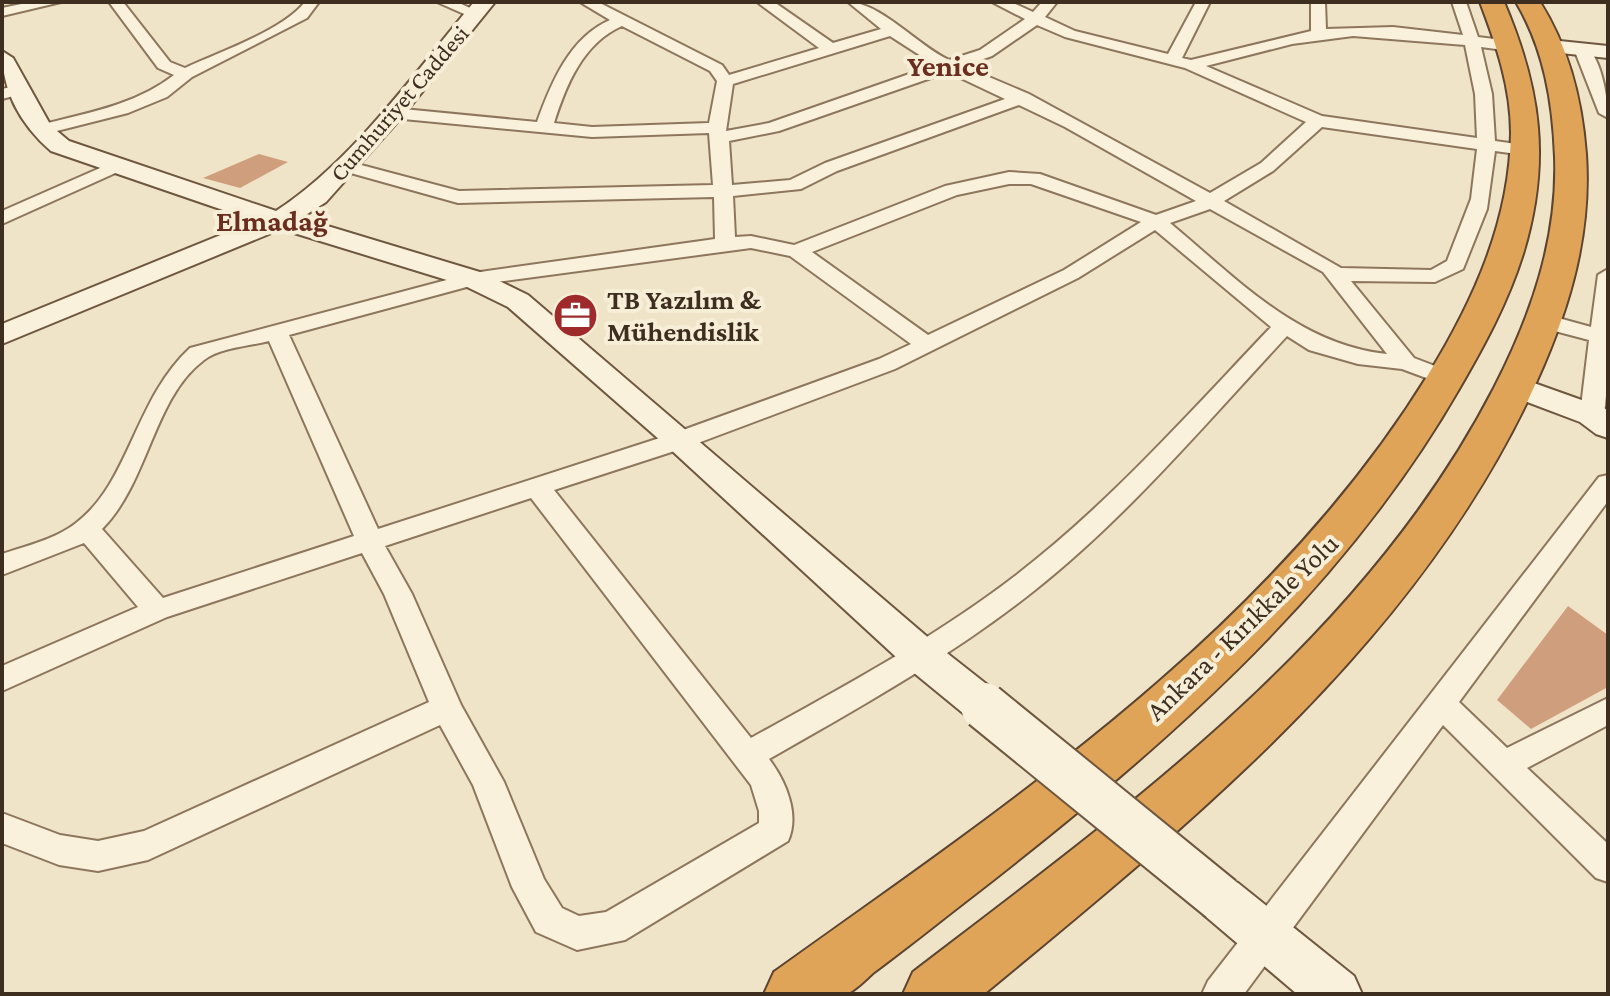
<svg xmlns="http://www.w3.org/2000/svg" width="1610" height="996" font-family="'Crimson Pro',serif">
  <rect width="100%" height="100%" fill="#f0e4c8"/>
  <path fill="#cf9f7d" d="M259 154 288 162 240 188 203 178Z
    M1568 606 1608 635V687L1531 729 1497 700Z"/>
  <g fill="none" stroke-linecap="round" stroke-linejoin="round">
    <defs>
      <path id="street" d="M31 2H61L2 16V8Z
        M109 2H123L170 62 185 68C219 52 282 31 305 2H319L307 18 192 77 167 97 128 113 41 135 35 134V126C83 114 134 106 174 75L158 68Z
        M437 2H457L483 14 471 17Z
        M580 2H598L722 65 729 75 819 48 757 2H774L833 43 881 29 848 2C880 2 918 46 949 60L980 50 1025 19 992 2H1011L1033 12 1042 2H1057L1045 17 1075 31 1168 54 1196 2H1210L1182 58 1191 60 1311 31V2H1325L1326 29 1393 27 1463 35 1452 2H1466L1478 37 1511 41 1519 46 1511 51 1481 47 1492 94 1495 141 1524 145 1533 150 1524 155 1495 151 1487 209 1463 269 1435 282 1351 281 1414 358 1456 374 1460 379 1456 384 1448 386 1402 369 1358 364 1309 350 1287 336C1206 423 1128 516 1035 590 952 656 860 707 769 759 786 781 800 815 788 841L625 940 577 950 536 932 512 887 473 785 440 725 148 860 98 871 59 865 2 843V813L60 835 98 841 144 831 429 702 384 594 362 553 167 617 2 691V666L138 607 84 543 2 575V554C26 546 56 539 76 523 130 482 134 400 190 348L473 273 715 239 714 197 458 203 340 170 337 166 346 161 459 191 713 185 709 133 592 137 393 118 384 113 393 108 537 122C551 83 570 37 610 20ZM1037 25 1065 37 1185 68 1306 122 1261 163 1210 193 1029 94 963 66 992 56ZM622 26 710 71 717 81 709 123 592 127 554 123C566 85 583 43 622 26ZM890 36 935 65 769 123 726 131 733 84ZM1353 36 1465 45 1475 94 1477 138 1322 116 1206 66 1292 44ZM948 72 1005 99 825 163 790 180 732 185 729 141 779 131ZM1019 105 1065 127 1196 201 1156 215 1040 174 1009 172 945 186 794 245 751 236 735 237 733 196 801 189 837 171ZM1322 127 1477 149 1471 199 1447 261 1431 270 1341 268 1224 201 1273 171ZM1009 184H1031L1141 222 1064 270 928 335 812 252 957 195ZM1210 209 1323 272 1387 354C1298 345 1235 277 1170 223ZM1155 230 1271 327C1189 413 1110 503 1015 576 933 639 841 688 751 738L554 490 690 446 895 369 1078 278ZM751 248 790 256 911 344 879 359 672 434 378 529 289 335 474 285ZM269 341 354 536 163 598 102 529C149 482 153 398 204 360 219 348 250 346 269 341ZM531 498 751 785 759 811V823L606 912 579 916 562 908 544 879 504 782 461 705 412 594 385 546Z
        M1582 44C1601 52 1608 99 1608 118L1599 113 1574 49Z
        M19 85 25 87V93L2 99V89Z
        M116 161 125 166 122 170 2 224V211Z
        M1608 269V376L1604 415 1592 422 1580 415 1589 340 1536 326 1533 321 1544 314 1591 327 1598 275Z
        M1608 475V501L1459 702 1507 748 1608 698V725L1527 768 1608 844V882L1596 878 1443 725 1244 994H1202L1208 981 1599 477Z"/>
      <path id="secondary" d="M474 2H495L401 118 326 202 301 218 483 273 528 295 938 646 999 694 1005 706 999 718 984 723 969 718 908 668 669 448 508 307 463 285 281 229 2 344V324L255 221 51 151C21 125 2 91 2 51L13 58 51 126 69 141 276 211C353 161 415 72 474 2Z
        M1550 40 1608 46V58L1542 51 1539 46 1542 41Z
        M1517 377 1604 408 1608 411V438L1596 434 1580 422 1506 394 1501 387 1506 380Z
        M1221 877 1238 883 1354 976 1362 994H1297L1204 915 1197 899 1204 883Z"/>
      <path id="highway" d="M1480 2H1504C1541 89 1551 162 1523 254 1508 302 1484 346 1459 389 1339 598 1153 756 965 902 934 926 904 950 873 973 866 979 855 991 846 994 831 996 783 994 764 994L774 972C1013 801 1271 630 1428 375 1473 302 1510 221 1511 133 1511 87 1496 44 1480 2Z
        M1516 2H1540C1569 48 1582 100 1586 154 1592 241 1566 320 1529 398 1410 647 1192 822 984 994H903L913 972C1131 805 1365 638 1494 388 1531 316 1558 239 1555 157 1553 102 1544 49 1516 2Z"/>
    </defs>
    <use href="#street" stroke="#8d765c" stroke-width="4"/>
    <use href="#secondary" stroke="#6f573f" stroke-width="4"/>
    <use href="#highway" stroke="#5b4430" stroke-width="4"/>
    <use href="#street" fill="#faf1dc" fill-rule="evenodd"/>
    <use href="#secondary" fill="#faf1dc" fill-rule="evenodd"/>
    <use href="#highway" fill="#e0a458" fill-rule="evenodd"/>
    <defs>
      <path id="secondary-bridge" d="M984 706 1221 899"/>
    </defs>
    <use href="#secondary-bridge" stroke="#6f573f" stroke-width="50" stroke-linecap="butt"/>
    <use href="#secondary-bridge" stroke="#faf1dc" stroke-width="46"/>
  </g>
  <defs>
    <symbol id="office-disc" viewBox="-11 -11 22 22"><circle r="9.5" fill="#9e2a2b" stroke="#f7eed8"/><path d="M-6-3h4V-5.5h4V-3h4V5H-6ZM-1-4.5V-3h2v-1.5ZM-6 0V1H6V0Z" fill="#fff"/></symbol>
  </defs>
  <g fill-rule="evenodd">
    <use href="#office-disc" x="550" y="290" width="51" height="51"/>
  </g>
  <g text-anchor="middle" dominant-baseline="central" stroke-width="8" stroke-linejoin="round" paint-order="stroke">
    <g font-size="24" fill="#3d2e20" stroke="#f7eed8">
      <text transform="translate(399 103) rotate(-49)">Cumhuriyet Caddesi</text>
    </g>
    <g font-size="28" font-weight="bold" fill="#3d2e20" stroke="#f7eed8" text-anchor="start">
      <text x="607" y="299">TB Yazılım &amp;<tspan x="607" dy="32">Mühendislik</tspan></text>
    </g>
    <g font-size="28" fill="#3d2e20" stroke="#f7eed8">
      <text transform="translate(1242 627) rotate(-44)">Ankara - Kırıkkale Yolu</text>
    </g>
    <g font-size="30" font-weight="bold" fill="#6b2e1e" stroke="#f7eed8">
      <text x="948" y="65">Yenice</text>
      <text x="272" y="220">Elmadağ</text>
    </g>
  </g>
  <rect width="1610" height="996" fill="none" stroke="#3d2e20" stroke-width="8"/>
</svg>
